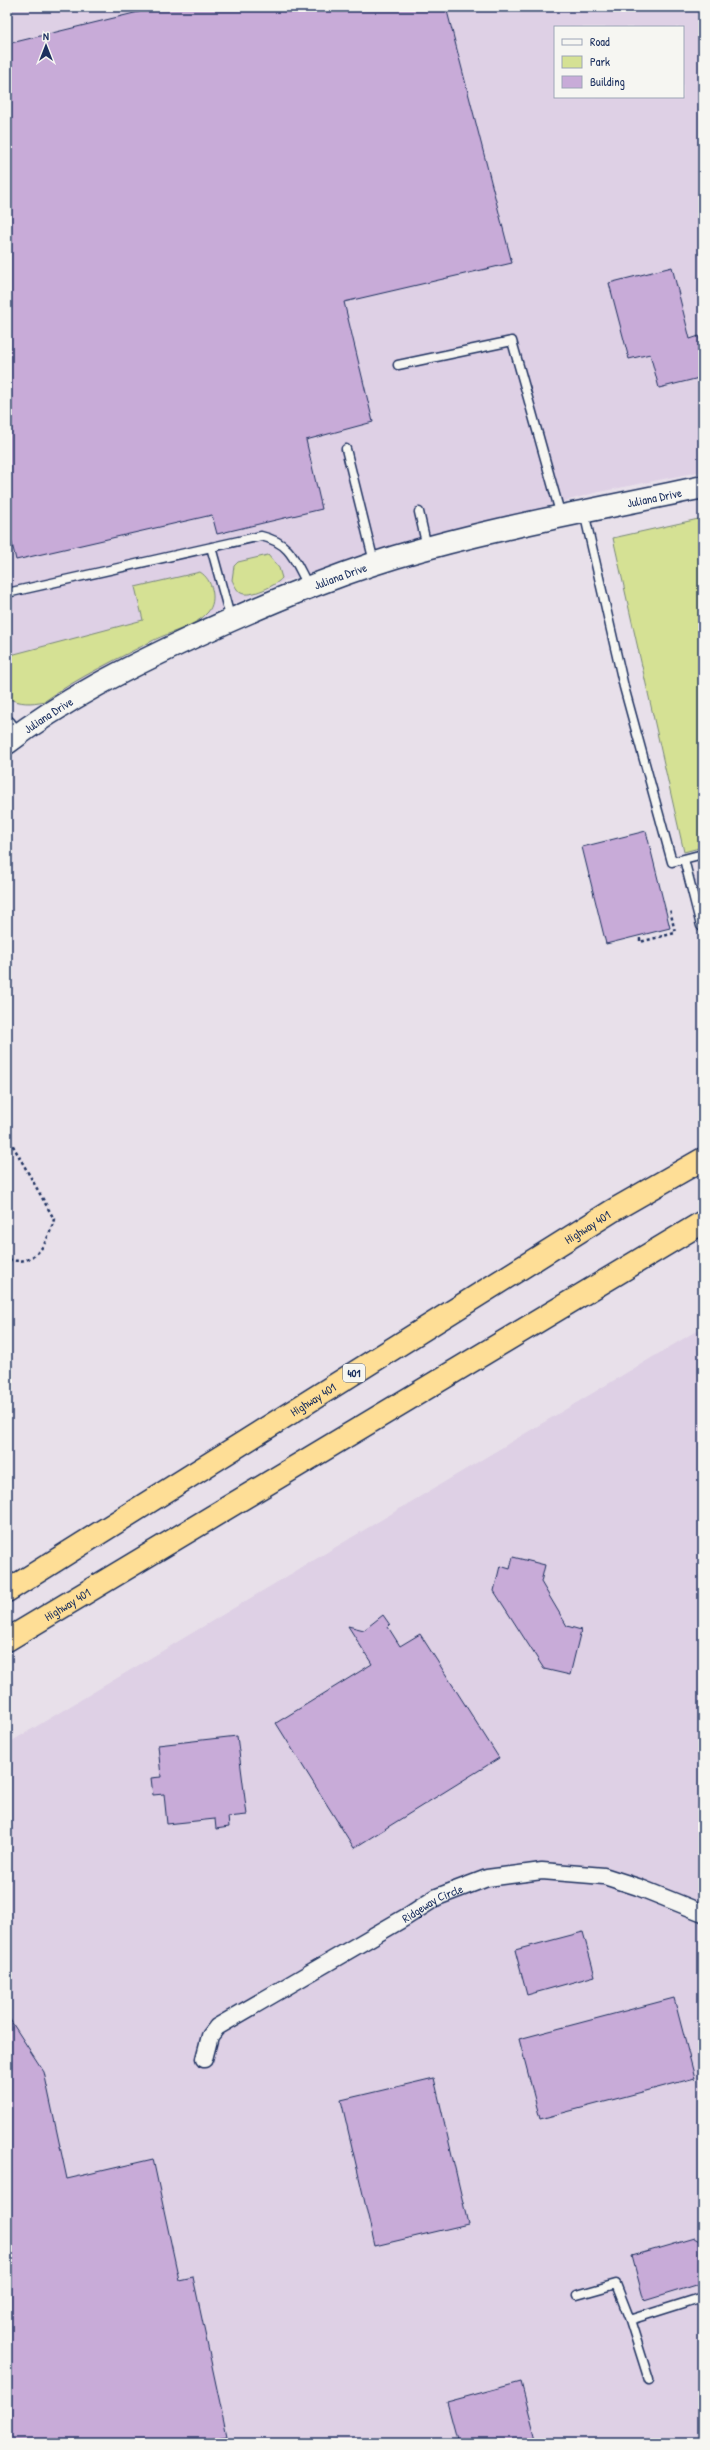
<svg xmlns="http://www.w3.org/2000/svg" width="710" height="2450" font-family="'Patrick Hand',sans-serif">
  <rect width="100%" height="100%" fill="#e8e0ea"/>
  <filter id="ink" filterUnits="userSpaceOnUse"><feTurbulence type="fractalNoise" baseFrequency=".025" numOctaves="2"/><feDisplacementMap in="SourceGraphic" scale="8" xChannelSelector="R" yChannelSelector="G"/><feConvolveMatrix kernelMatrix="1 2 1 2 8 2 1 2 1" color-interpolation-filters="sRGB"/></filter>
  <g filter="url(#ink)">
    <path fill="#ded0e5" fill-rule="evenodd" d="M7 7H703V471L594 493 287 580 155 639 45 701 30 704 16 703 7 698ZM555 27H683V97H555Z
      M703 1327V2443H7V1744Z"/>
    <path fill="#d5e194" stroke="#788879" d="M703 518V847L684 852 613 538Z
      M268 555 279 568 282 578C277 585 250 598 241 593 237 591 234 584 232 580L234 566 238 562Z
      M200 572C212 579 218 600 208 612 197 626 170 632 154 640 121 657 75 679 45 701 30 704 21 704 7 698V656L143 620 135 587Z"/>
    <path fill="#c8abd8" stroke="#1b2f5e" d="M159 7H446L512 263 344 302 373 422 306 440 322 509 217 534 212 515 16 560 7 523V44Z
      M672 267 690 339 699 336 703 354V377L659 388 650 354 629 359 609 283Z
      M646 831 670 928 606 944 582 847Z
      M513 1557 545 1565 541 1582 567 1626 581 1630 570 1675 544 1669 494 1591 500 1566 510 1569Z
      M383 1615 390 1625 388 1627 400 1646 420 1634 499 1758 354 1848 276 1723 372 1664 348 1626 364 1630Z
      M237 1736 247 1815 228 1817 229 1827 216 1829 215 1819 167 1824 164 1794 153 1795 151 1778 161 1777 158 1745Z
      M583 1932 595 1976 527 1995 515 1950Z
      M674 1998 695 2078 540 2119 519 2039Z
      M7 2015 44 2072 67 2179 153 2159 179 2280 193 2277 227 2436 188 2443H7Z
      M434 2078 468 2224 375 2246 341 2100Z
      M694 2238 703 2243V2283L644 2301 632 2256Z
      M521 2382 537 2443H458L447 2402Z"/>
    <g fill="none" stroke-linecap="round" stroke-linejoin="round">
      <defs>
        <path id="lane" d="M398 365 512 341 561 516
          M346 449 374 562
          M419 512 427 547
          M584 512 624 687 672 862 703 854
          M211 547 231 620
          M7 593 261 536C292 543 295 562 309 587
          M684 859 701 926
          M577 2295 616 2284 630 2320 703 2297
          M630 2320 649 2380"/>
        <g id="street">
          <path d="M7 724 16 736"/>
          <path id="s1" d="M204 2059 210 2036 217 2027 406 1917 437 1897 487 1878 542 1871 604 1876 638 1887 703 1913"/>
        </g>
        <g id="secondary">
          <path id="s2" d="M7 743C63 700 129 667 193 637 259 607 326 578 395 557 496 527 600 509 703 487"/>
        </g>
        <g id="highway">
          <path id="s3" d="M7 1591 612 1211 703 1159"/>
          <path id="s4" d="M7 1640 703 1222"/>
        </g>
      </defs>
      <use href="#lane" stroke="#1b2f5e" stroke-width="11"/>
      <use href="#street" stroke="#1b2f5e" stroke-width="19"/>
      <use href="#secondary" stroke="#1b2f5e" stroke-width="25"/>
      <use href="#highway" stroke="#1b2f5e" stroke-width="25"/>
      <path stroke="#1b2f5e" stroke-width="2.5" stroke-dasharray="3 3" stroke-linecap="butt" d="M640 938V942L675 933 670 909
        M7 1135 54 1219C48 1242 36 1268 7 1259"/>
      <use href="#lane" stroke="#f6f6f2" stroke-width="8"/>
      <use href="#street" stroke="#f6f6f2" stroke-width="16"/>
      <use href="#secondary" stroke="#f6f6f2" stroke-width="22"/>
      <use href="#highway" stroke="#fede96" stroke-width="22"/>
    </g>
  </g>
  <g text-anchor="middle" dominant-baseline="central" stroke-width="4" stroke-linejoin="round" paint-order="stroke">
    <rect fill="#f6f6f2" stroke="#5d6b8a" stroke-width="1" x="343" y="1364" width="22" height="18" rx="3"/>
    <g font-size="11" font-weight="bold" fill="#1b2f5e">
      <text x="354" y="1373">401</text>
    </g>
    <g font-size="12" fill="#1b2f5e" stroke="#f6f6f2">
      <text stroke="none"><textPath href="#s2" startOffset="698">Juliana Drive</textPath></text>
      <text stroke="none"><textPath href="#s2" startOffset="374">Juliana Drive</textPath></text>
      <text stroke="none"><textPath href="#s2" startOffset="50">Juliana Drive</textPath></text>
      <text stroke="none"><textPath href="#s3" startOffset="685">Highway 401</textPath></text>
      <text stroke="none"><textPath href="#s3" startOffset="361">Highway 401</textPath></text>
      <text stroke="none"><textPath href="#s4" startOffset="70">Highway 401</textPath></text>
      <text stroke="none"><textPath href="#s1" startOffset="284">Ridgeway Circle</textPath></text>
    </g>
  </g>
  <rect width="710" height="2450" fill="none" stroke="#f6f6f2" stroke-width="24"/>
  <rect x="12" y="12" width="686" height="2426" fill="none" stroke="#1b2f5e" stroke-width="1.5" filter="url(#ink)"/>
  <rect x="554" y="26" width="130" height="72" fill="#f6f6f2" stroke="#9ea6b7"/>
  <rect x="562" y="39" width="20" height="6" fill="#f6f6f2" stroke="#9ea6b7"/>
  <text x="590" y="46" font-size="12" fill="#1b2f5e">Road</text>
  <rect x="562" y="56" width="20" height="12" fill="#d5e194" stroke="#9ea6b7"/>
  <text x="590" y="66" font-size="12" fill="#1b2f5e">Park</text>
  <rect x="562" y="76" width="20" height="12" fill="#c8abd8" stroke="#9ea6b7"/>
  <text x="590" y="86" font-size="12" fill="#1b2f5e">Building</text>
  <g transform="translate(46 46)" stroke="#f6f6f2" stroke-width="3" paint-order="stroke">
  <path d="M0-3L7 15L0 10L-7 15Z" fill="#1b2f5e"/>
  <text y="-6" font-size="11" font-weight="bold" text-anchor="middle" fill="#1b2f5e">N</text>
  </g>
</svg>
